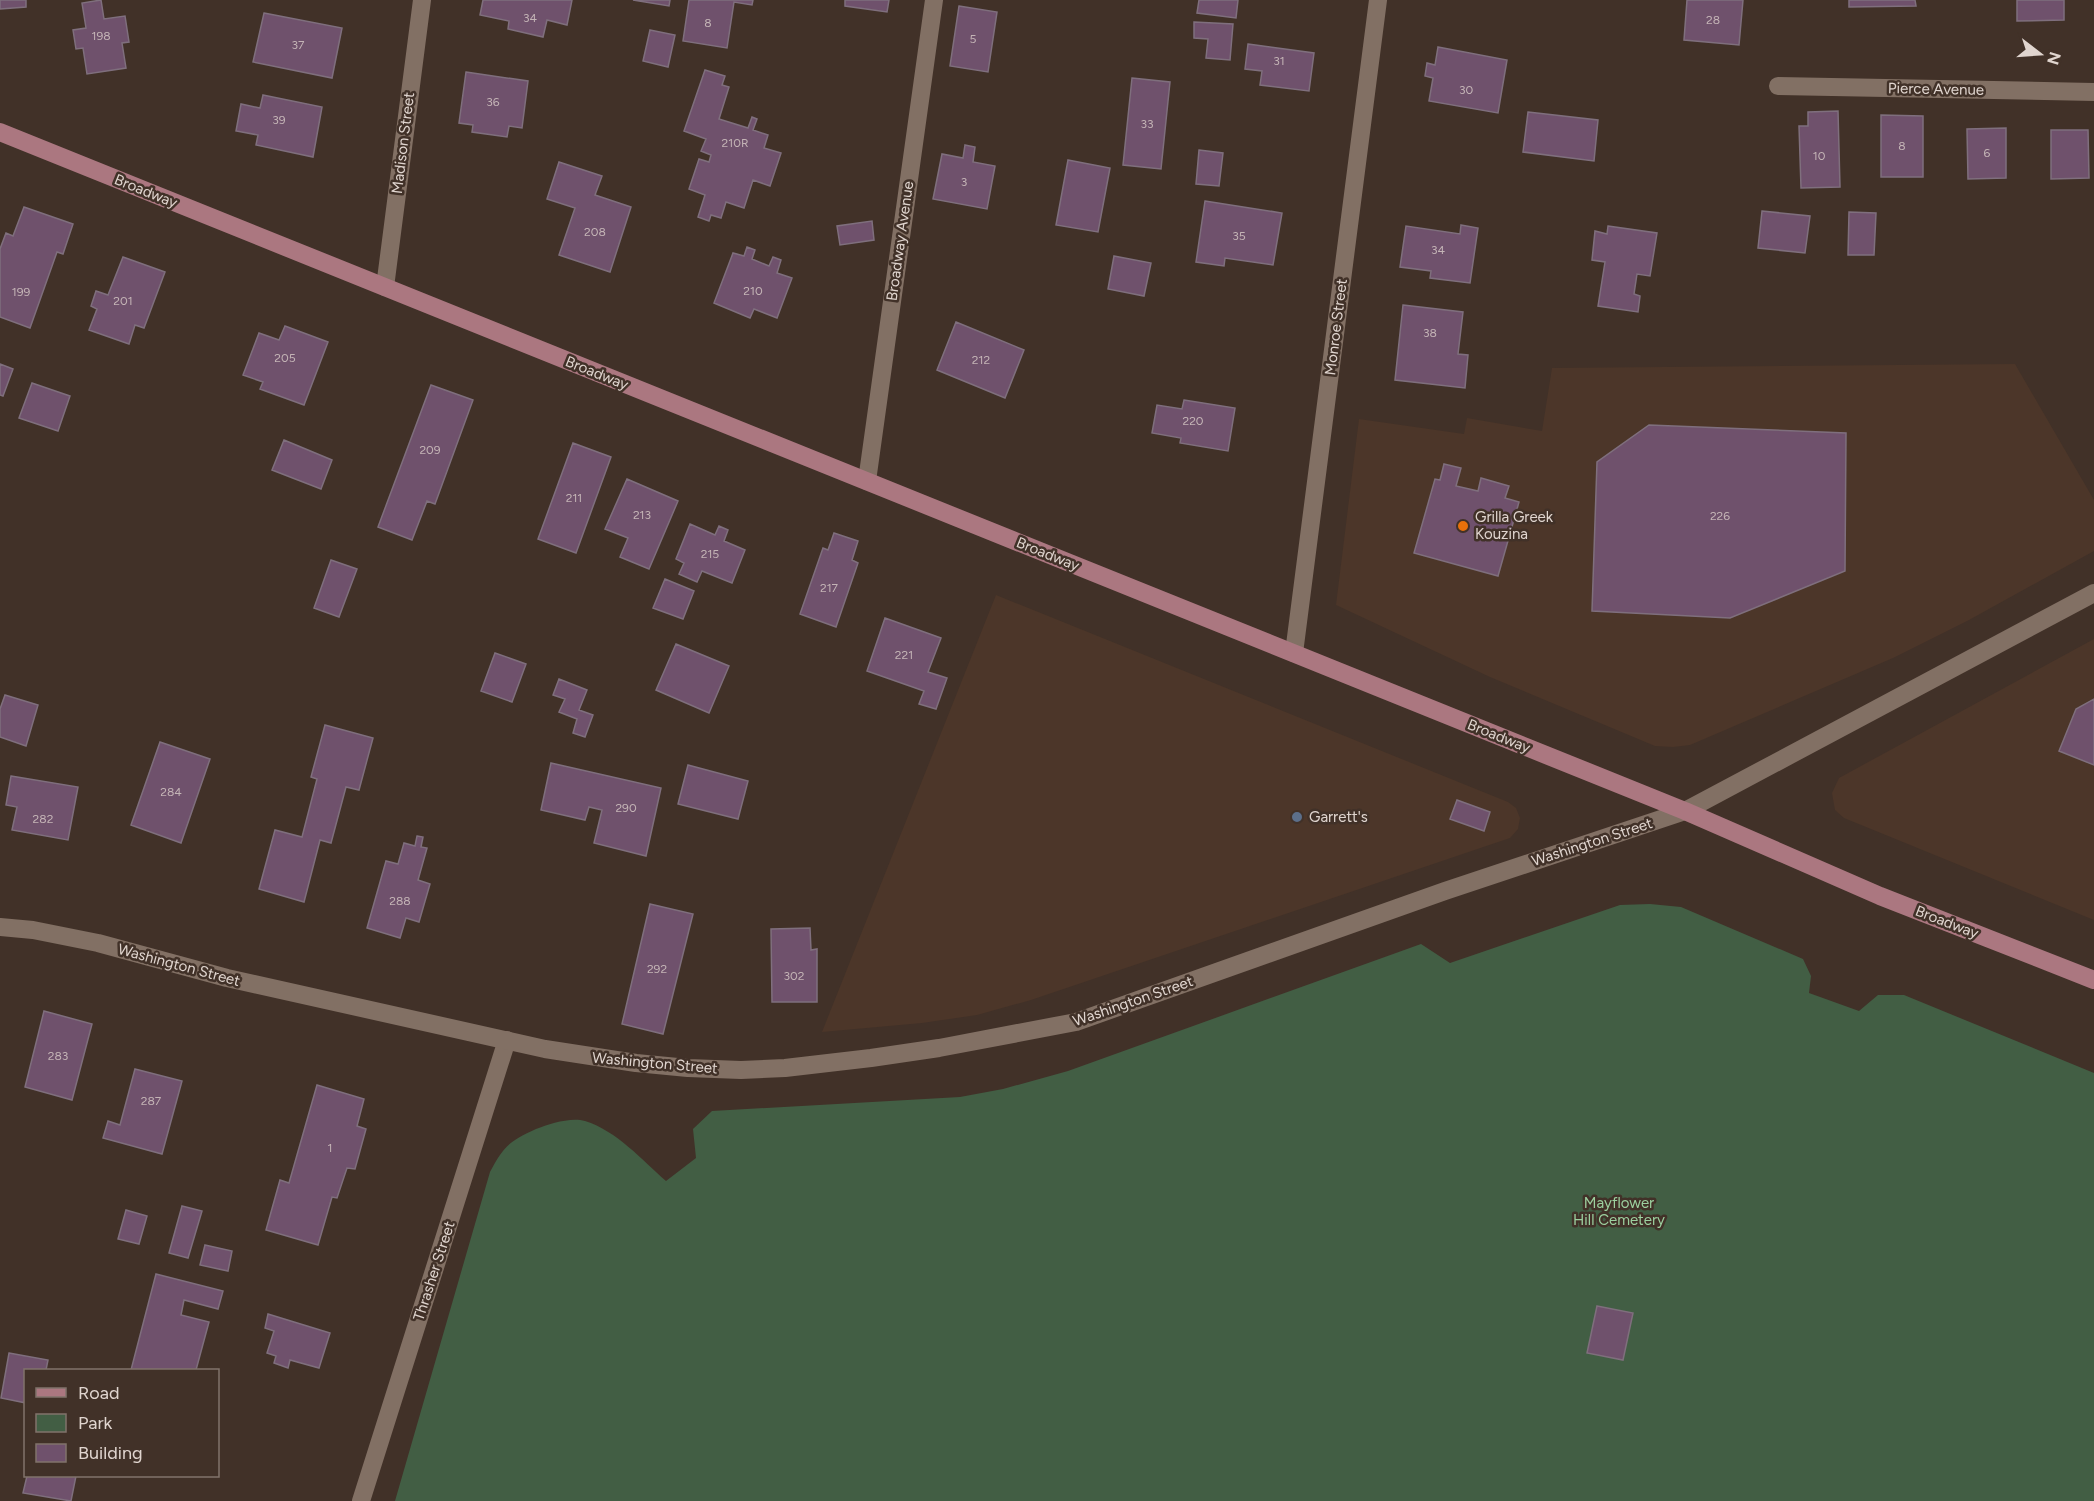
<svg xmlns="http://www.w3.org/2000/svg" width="2094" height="1501" font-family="Figtree,sans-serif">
  <rect width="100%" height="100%" fill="#413128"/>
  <path fill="#4c3629" d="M2015 364 2094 500V551L1969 620 1893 658 1690 745 1673 747 1655 746 1490 677 1336 605 1359 419 1464 434 1467 418 1542 431 1552 368Z
    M996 595 1508 802 1516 808 1520 818 1518 829 1510 838 1031 1000 977 1015 922 1023 822 1032Z
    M2094 639V920L1844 818 1835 810 1832 793 1839 778Z"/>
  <path fill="#425e44" d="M1650 904 1681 907 1803 959 1811 976 1809 993 1859 1011 1878 995H1904L2094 1073V1501H395L490 1172C503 1147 509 1141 536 1129 550 1124 570 1117 585 1121 617 1131 642 1160 666 1181L696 1158 693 1129 712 1111 960 1097 1003 1089 1068 1071 1421 944 1450 963 1620 905Z"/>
  <path fill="#6f516c" stroke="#7f6f7d" stroke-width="1.5" d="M0 0H26V7L0 9Z
    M101 0 104 19 125 16 129 42 122 43 126 68 87 74 83 48 76 49 73 30 86 28 82 3Z
    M483 0H572L567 25 547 20 543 37 508 29 509 21 480 15Z
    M633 0H670L669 6Z
    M689 0H753L752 5 734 2 727 48 683 41Z
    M845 0H889L887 12 845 6Z
    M1199 0H1238L1236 18 1197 13Z
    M1687 0H1743L1739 45 1684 40Z
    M1849 0H1915L1916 6 1849 7Z
    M2017 0H2064V20L2017 21Z
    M959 6 997 12 988 72 950 66Z
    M264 13 342 28 332 78 253 62Z
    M1194 22 1233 24 1230 60 1206 58 1208 39 1194 38Z
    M650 30 675 35 668 67 643 61Z
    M1248 44 1314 53 1309 91 1260 85 1262 71 1245 69Z
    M1438 47 1507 60 1498 113 1429 101 1433 78 1425 76 1427 63 1435 65Z
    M705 70 725 76 722 85 729 87 719 119 748 128 752 117 757 119 753 130 768 135 764 148 781 153 770 186 753 180 744 208 726 202 721 218 711 215 709 221 698 217 705 195 689 189 699 159 709 162 711 155 701 151 706 139 684 131Z
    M466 72 528 81 522 128 509 126 507 137 472 132 473 125 459 123Z
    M1132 78 1170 82 1161 169 1123 165Z
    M263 95 322 107 313 157 256 145 258 135 236 131 241 104 260 108Z
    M1838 111 1840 187 1801 188 1799 126H1808V112Z
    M1528 112 1598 120 1594 161 1523 152Z
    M1881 115 1923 116V177H1881Z
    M2006 128V178L1968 179 1967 129Z
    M2051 130H2088L2089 178 2051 179Z
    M965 145 975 147 973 162 995 166 987 209 933 199 942 154 963 158Z
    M1199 150 1223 153 1219 186 1196 184Z
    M1068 160 1110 168 1098 232 1056 225Z
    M559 162 602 176 595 195 631 207 610 272 559 255 575 208 547 199Z
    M1205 201 1282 213 1273 265 1225 258 1224 266 1196 262Z
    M24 207 73 224 63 254 57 252 30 328 0 317V249L6 233 13 236Z
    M1762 211 1810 216 1805 253 1758 248Z
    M1849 212 1876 213 1874 255H1848Z
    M872 221 874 240 840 245 837 226Z
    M1461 225 1478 228 1470 283 1430 278 1431 271 1400 267 1406 226 1460 234Z
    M1608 226 1657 233 1650 276 1637 274 1634 294 1640 296 1638 312 1598 306 1605 262 1592 260 1595 231 1607 234Z
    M747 247 755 250 752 259 769 266 773 257 781 260 777 273 792 278 777 318 754 309 750 318 714 303 733 253 744 256Z
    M1114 256 1151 263 1144 296 1108 289Z
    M123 257 165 272 144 328 135 325 129 344 89 330 97 309 91 306 96 291 108 295Z
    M1403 305 1463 312 1458 354 1468 355 1465 388 1395 380Z
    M956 322 1024 350 1005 398 937 370Z
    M285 326 328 342 304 405 260 389 263 382 243 375 259 333 279 340Z
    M0 364 13 369 3 396 0 395Z
    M32 383 70 396 58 431 19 418Z
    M431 385 473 400 435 504 427 501 412 540 378 527Z
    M1184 400 1235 408 1228 451 1180 443 1181 438 1152 433 1157 405 1182 409Z
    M1649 425 1846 433 1845 571 1730 618 1592 611 1597 462Z
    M284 440 332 460 321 489 272 470Z
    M573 443 611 457 576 553 538 539Z
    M1444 464 1461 468 1456 486 1478 491 1481 478 1509 486 1505 498 1519 502 1498 576 1414 553 1435 479 1440 480Z
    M627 479 678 501 649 569 620 557 628 538 605 529Z
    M690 524 715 535 719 526 728 530 724 541 745 550 732 583 702 571 697 582 679 574 684 563 676 559Z
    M834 533 858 541 852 560 858 563 836 627 800 614 823 548 828 550Z
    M331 560 357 569 339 617 314 608Z
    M665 579 694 591 683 619 653 608Z
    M885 618 941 638 928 672 947 678 936 709 919 704 924 691 867 671Z
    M676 644 729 666 709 713 656 690Z
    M495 653 526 664 512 702 481 691Z
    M559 679 587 690 579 710 593 715 585 737 573 733 577 719 559 712 565 699 553 695Z
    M5 695 38 705 26 746 0 737V709Z
    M2094 699V765L2059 751 2076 709Z
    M325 725 373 738 359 790 346 787 331 843 320 840 304 902 259 889 275 830 302 837 317 779 311 777Z
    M160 742 210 759 181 843 131 825Z
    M551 763 661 788 646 856 594 843 602 810 589 807 585 820 541 810Z
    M688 765 748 781 738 819 678 804Z
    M11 776 78 787 68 840 12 830 17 807 6 805Z
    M1457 800 1490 812 1484 831 1450 819Z
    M417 836 423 837 421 847 427 848 418 880 430 884 419 922 406 918 400 938 367 928 386 861 398 864 404 843 415 846Z
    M650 904 693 914 663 1034 622 1024Z
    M810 928 811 950 817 949V1002H772L771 929Z
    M44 1011 92 1024 72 1100 25 1087Z
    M135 1069 182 1081 162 1154 103 1138 108 1121 120 1125Z
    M317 1085 364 1099 357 1126 366 1129 355 1169 347 1168 337 1198 332 1197 318 1245 266 1230 280 1180 289 1183Z
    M182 1206 202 1211 188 1258 169 1253Z
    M126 1210 147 1216 139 1244 118 1239Z
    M205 1245 232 1251 228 1271 200 1265Z
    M156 1274 223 1291 218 1309 184 1300 181 1315 209 1322 196 1370H131Z
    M1597 1306 1633 1313 1623 1360 1587 1353Z
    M268 1314 330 1333 319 1368 290 1360 288 1368 274 1363 276 1356 267 1353 274 1331 265 1328Z
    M9 1353 48 1360 46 1370H26V1403L1 1398Z
    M27 1476H76L71 1501 23 1493Z"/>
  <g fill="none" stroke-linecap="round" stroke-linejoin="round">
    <path stroke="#827064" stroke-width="18" d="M1778 86 2094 92
      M385 287 422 0
      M867 481 934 0
      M1294 653 1378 0
      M361 1501 507 1040"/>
    <path stroke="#827064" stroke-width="18" d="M0 927 33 930 98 943 227 978 545 1049 636 1063 688 1068 741 1070 785 1068 871 1058 939 1048 1076 1022 1445 891 1685 811 2094 593"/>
    <path stroke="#ab7780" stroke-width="18" d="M0 132 1685 811 1880 896 2094 980"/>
  </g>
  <circle fill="#e8710a" stroke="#413128" stroke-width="2" cx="1463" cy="526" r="6"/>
  <circle fill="#5c6f8a" stroke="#413128" stroke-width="2" cx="1297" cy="817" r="6"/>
  <g text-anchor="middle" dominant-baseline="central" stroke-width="5" stroke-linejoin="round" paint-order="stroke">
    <g font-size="12" fill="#c4b4b6">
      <text x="530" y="18">34</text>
      <text x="1713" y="20">28</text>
      <text x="708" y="23">8</text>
      <text x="101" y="36">198</text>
      <text x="973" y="39">5</text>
      <text x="298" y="45">37</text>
      <text x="1279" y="61">31</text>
      <text x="1466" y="90">30</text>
      <text x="493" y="102">36</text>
      <text x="279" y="120">39</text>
      <text x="1147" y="124">33</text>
      <text x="735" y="143">210R</text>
      <text x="1902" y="146">8</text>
      <text x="1987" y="153">6</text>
      <text x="1819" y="156">10</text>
      <text x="964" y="182">3</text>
      <text x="595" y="232">208</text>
      <text x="1239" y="236">35</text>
      <text x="1438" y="250">34</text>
      <text x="753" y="291">210</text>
      <text x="21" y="292">199</text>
      <text x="123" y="301">201</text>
      <text x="1430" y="333">38</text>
      <text x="285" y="358">205</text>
      <text x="981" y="360">212</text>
      <text x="1193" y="421">220</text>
      <text x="430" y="450">209</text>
      <text x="574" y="498">211</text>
      <text x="642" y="515">213</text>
      <text x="1720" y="516">226</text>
      <text x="710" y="554">215</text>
      <text x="829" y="588">217</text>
      <text x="904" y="655">221</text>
      <text x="171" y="792">284</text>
      <text x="626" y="808">290</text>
      <text x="43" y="819">282</text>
      <text x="400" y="901">288</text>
      <text x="657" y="969">292</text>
      <text x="794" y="976">302</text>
      <text x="58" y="1056">283</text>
      <text x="151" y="1101">287</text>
      <text x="330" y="1148">1</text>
    </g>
    <g font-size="15" fill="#e0d5cf" stroke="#413128">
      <text transform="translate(1936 89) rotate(1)">Pierce Avenue</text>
      <text transform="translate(403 143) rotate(-83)">Madison Street</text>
      <text transform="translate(146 191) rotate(22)">Broadway</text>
      <text transform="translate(900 241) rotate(-82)">Broadway Avenue</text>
      <text transform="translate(1336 327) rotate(-83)">Monroe Street</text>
      <text transform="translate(597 373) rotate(22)">Broadway</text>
      <text transform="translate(1048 554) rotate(22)">Broadway</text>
      <text transform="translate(1499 736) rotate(22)">Broadway</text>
      <text transform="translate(1592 842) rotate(-18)">Washington Street</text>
      <text transform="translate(1947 922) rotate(21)">Broadway</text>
      <text transform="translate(179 965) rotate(15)">Washington Street</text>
      <text transform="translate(1133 1001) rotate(-19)">Washington Street</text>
      <text transform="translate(655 1063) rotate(5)">Washington Street</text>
      <text transform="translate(434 1271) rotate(-72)">Thrasher Street</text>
    </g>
    <g font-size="15" fill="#e0d5cf" stroke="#413128" text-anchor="start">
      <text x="1475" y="517">Grilla Greek<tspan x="1475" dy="17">Kouzina</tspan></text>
      <text x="1309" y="817">Garrett's</text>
    </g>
    <g font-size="15" fill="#9cd09f" stroke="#413128">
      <text x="1619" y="1203">Mayflower<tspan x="1619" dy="17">Hill Cemetery</tspan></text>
    </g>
  </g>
  <rect x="24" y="1369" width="195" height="108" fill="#413128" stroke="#81736b" stroke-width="1.5"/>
  <rect x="36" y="1388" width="30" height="9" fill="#ab7780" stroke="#81736b" stroke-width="1.5"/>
  <text x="78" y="1399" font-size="18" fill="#e0d5cf">Road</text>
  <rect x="36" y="1414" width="30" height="18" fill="#425e44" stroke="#81736b" stroke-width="1.5"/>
  <text x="78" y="1429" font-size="18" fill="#e0d5cf">Park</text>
  <rect x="36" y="1444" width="30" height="18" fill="#6f516c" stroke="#81736b" stroke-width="1.5"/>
  <text x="78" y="1459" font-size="18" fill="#e0d5cf">Building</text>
  <g transform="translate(2040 54) rotate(107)" stroke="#413128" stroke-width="4.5" paint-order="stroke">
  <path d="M0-4.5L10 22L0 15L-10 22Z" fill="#e0d5cf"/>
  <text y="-9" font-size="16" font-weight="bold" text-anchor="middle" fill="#e0d5cf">N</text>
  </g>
</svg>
